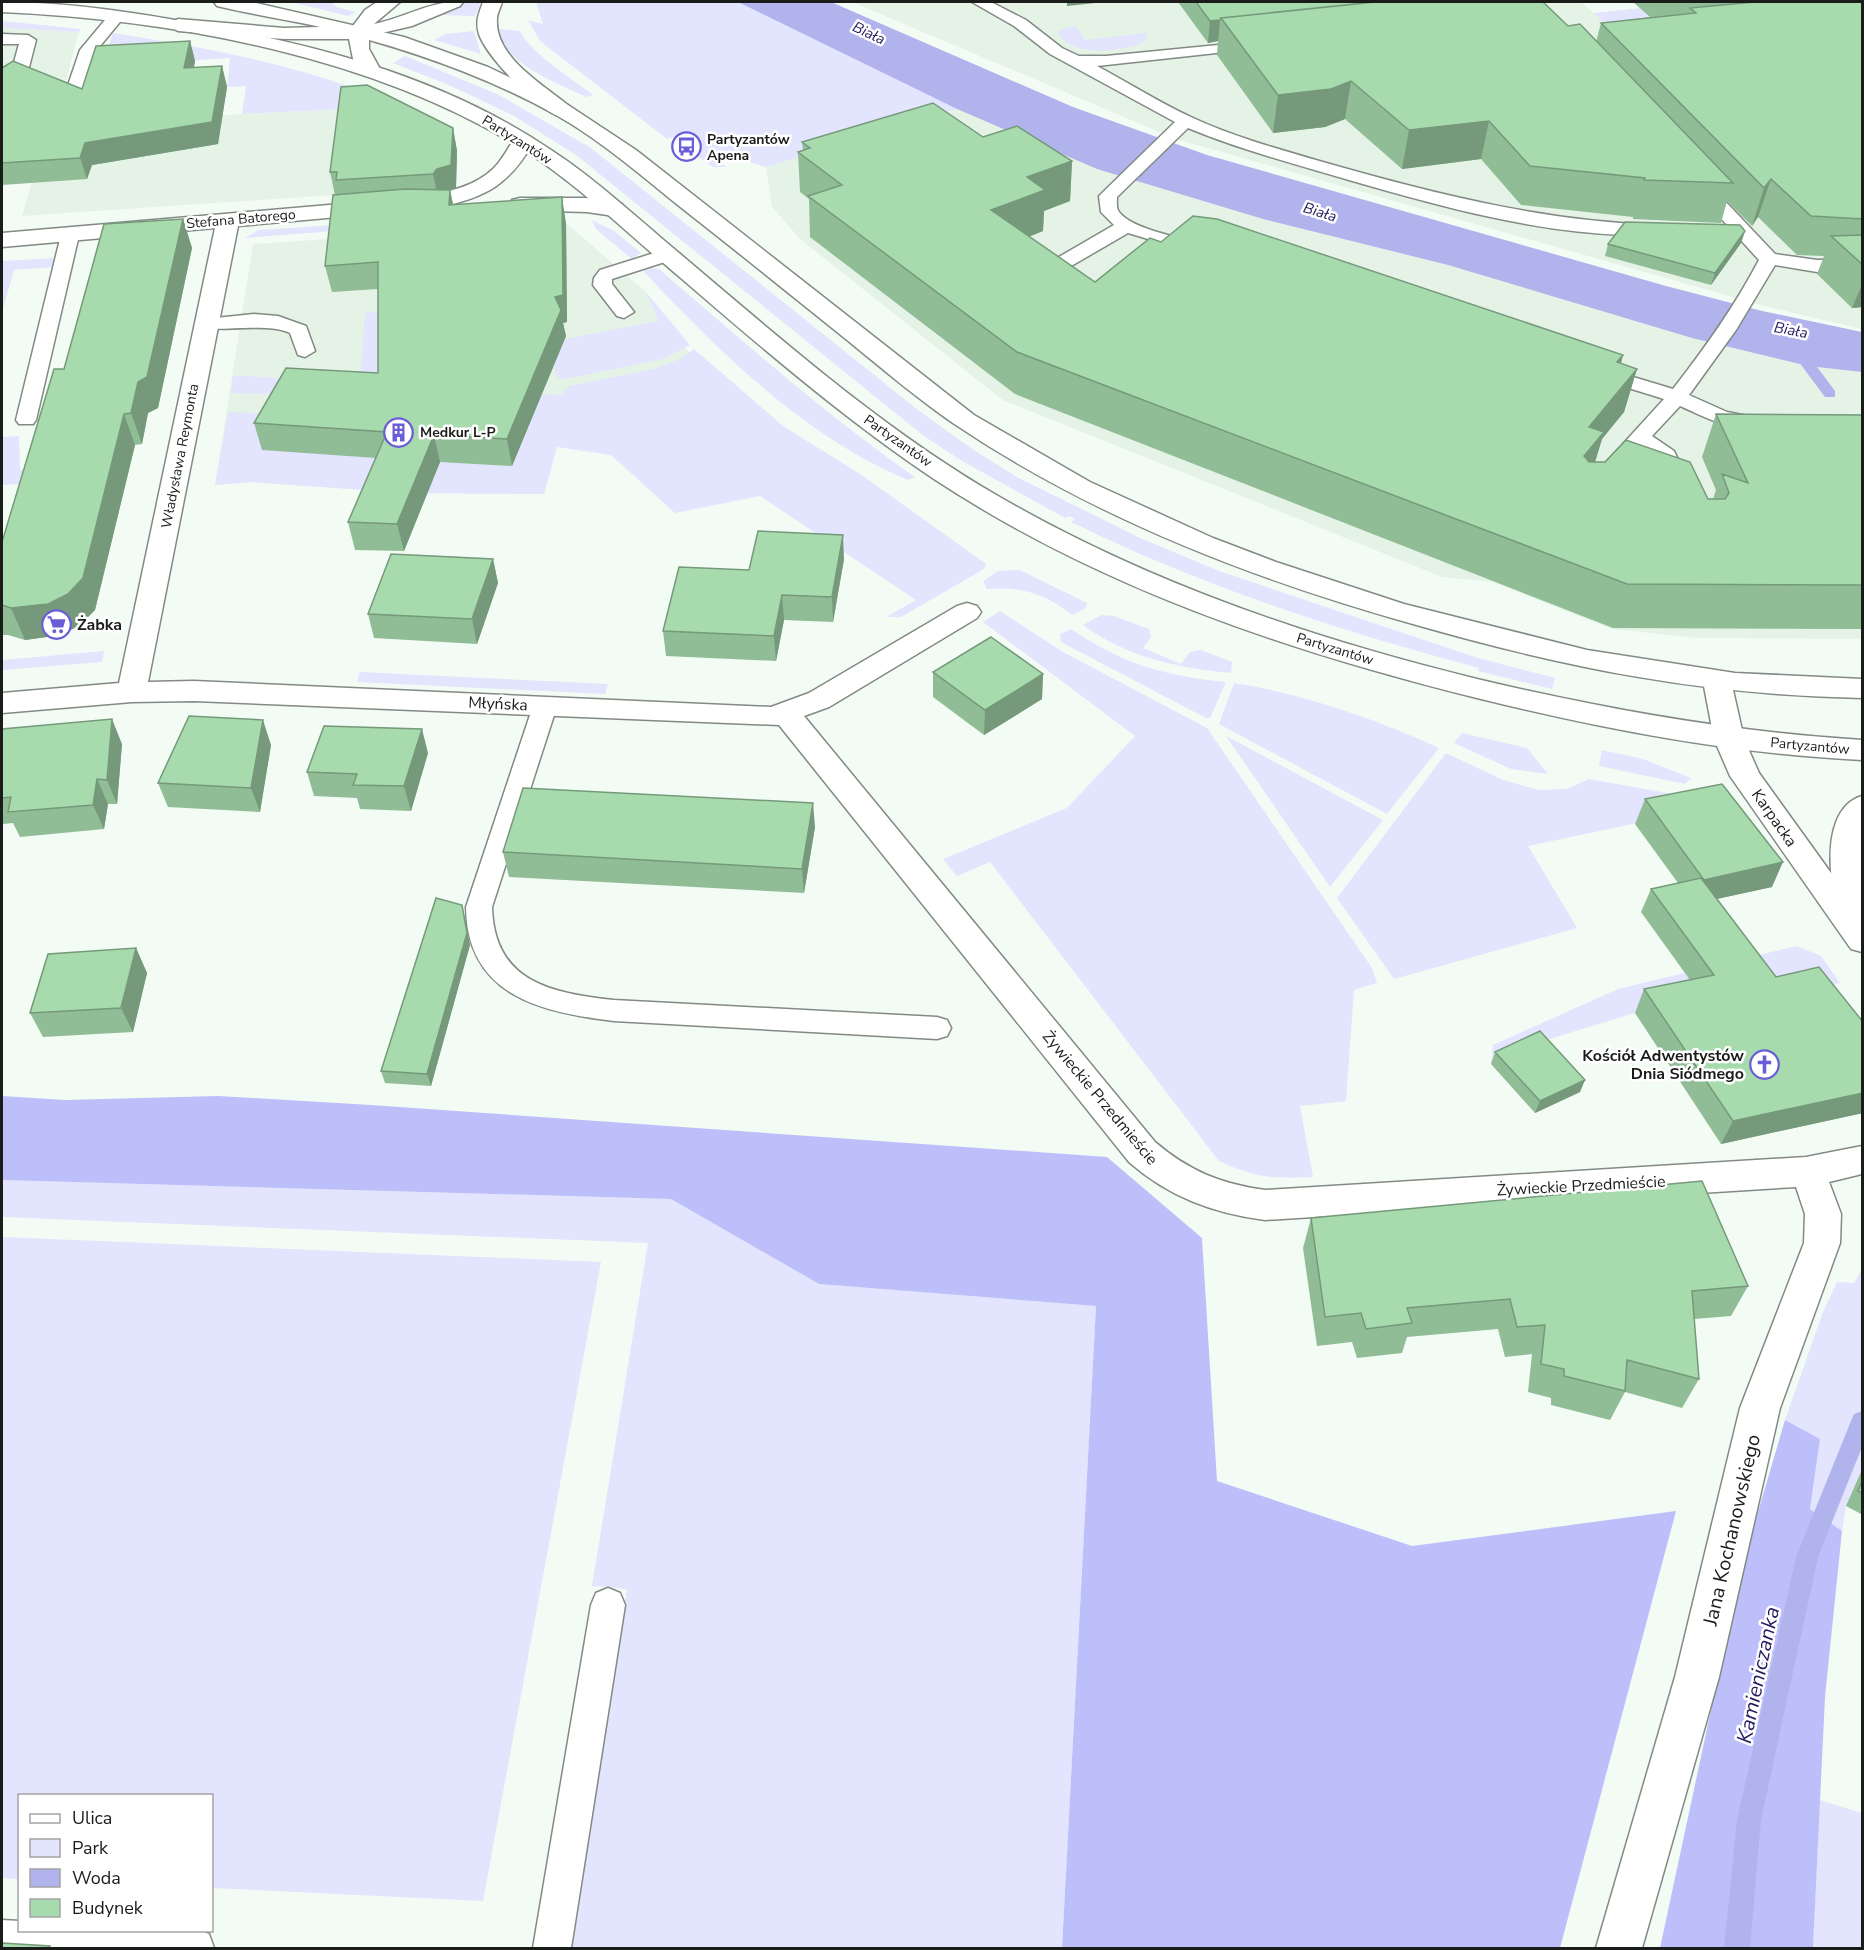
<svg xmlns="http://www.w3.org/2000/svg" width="1864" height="1950" font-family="'Nunito Sans',sans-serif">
  <rect width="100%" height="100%" fill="#f3fcf4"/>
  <path fill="#e4f3e6" d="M852 2H1581L1607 25 1862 2V329L1764 306 1176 139Z
    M2 28 79 32 62 95 2 99Z
    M346 109 457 151 456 179 438 188 22 216 49 124Z
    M957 109 1097 169 1263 219 1448 265 1692 338 1808 366 1862 372V639L1698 638 1612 629 1492 582 1442 577 1003 400 801 240 772 207 766 167Z
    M566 223 646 292 658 321 716 378 556 447 544 494 407 493 252 482 215 485 253 244Z"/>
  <path fill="#e3e4fd" d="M291 2H332L336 7 356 12 348 16Z
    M468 2H481L475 16 435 15Z
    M536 2H738L957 109 766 167 707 149 726 167H713L696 155 698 148 677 136 667 139 540 41 528 20 543 24Z
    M1700 2H1801L1607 25 1594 13Z
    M2 21 81 29 79 32 2 28Z
    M1076 26 1085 40 1147 33 1146 40C1127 53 1068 58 1058 32L1065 28Z
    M499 29 520 31C529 52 574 80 593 95L586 97C560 84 500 63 499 29Z
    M474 31 481 54 434 40 446 34Z
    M113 33C196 46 272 60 351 87L346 109 242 114 246 86 227 87 230 58 103 66Z
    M405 56 497 94 591 148 918 410 975 451 1019 478 1138 537 1219 571 1478 658 1555 678 1552 689 1478 671 1479 668C1339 631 1202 586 1071 522L1075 519 1069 516 1065 518 962 461 924 436 576 155 514 116 449 85 393 63Z
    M592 220 614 231 641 253 632 259 596 229Z
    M397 221 398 226 245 238 259 230Z
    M57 258 54 267 14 270 2 312V261Z
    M651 268 659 269C743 341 824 414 915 477L908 480C803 436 720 352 643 271Z
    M646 292 690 345 662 359 565 379 558 378 551 364 530 346 658 321Z
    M389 311 419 378 361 374 365 313Z
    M694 349 783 426 860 474 986 564 984 569 901 617H886L916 600 760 496 675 513 611 455 557 447 544 494 407 493 252 482 215 485 228 412 282 414 262 450 512 466 506 392 561 395 569 386 654 369 680 359Z
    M233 376H244L313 381 305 395 231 393Z
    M19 436 20 470 116 465 113 478 2 485V437Z
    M1020 570 1087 603 1086 608 1072 615C1046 594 1021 586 987 589L983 581 998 571Z
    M1000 611 1063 652 1207 728 1372 968 1377 983 1354 990 1346 1101 1300 1106 1313 1177C1272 1179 1256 1178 1219 1161L990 862 957 876 943 859 1067 808 1135 736 983 622Z
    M1102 615 1114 616 1149 629 1151 637 1143 648 1181 664 1190 652 1201 650 1232 662 1231 673C1177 668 1127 657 1083 625Z
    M1071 629C1122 664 1165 676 1226 682L1210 718H1206L1061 642 1060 634Z
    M104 651 102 662 2 670V660Z
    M360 672 608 684 605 694 357 682Z
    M1234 683C1304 694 1375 719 1439 748L1387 814 1219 724Z
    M1462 733 1527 748 1548 774 1511 769 1454 743Z
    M1226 736 1383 820 1330 887Z
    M1602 750 1643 759 1691 778 1685 784 1599 766Z
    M1446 753 1503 780 1538 790 1567 789 1589 779 1700 799 1713 807 1528 846 1577 928 1394 979 1337 898Z
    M1797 946 1821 956 1840 983 1688 1018 1635 1013 1536 1043 1491 1064 1493 1045 1618 989Z
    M2 1180 671 1199 819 1284 1096 1306 1062 1948H572L627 1589 592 1586 648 1243 2 1217Z
    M2 1237 601 1262 483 1901 212 1888V1796H20L19 1879 2 1878Z
    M1862 1269V1468L1846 1506 1842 1531 1810 1510 1820 1439 1785 1420 1823 1312 1837 1282 1854 1283Z
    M1820 1800 1862 1813V1948H1813Z"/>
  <path fill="#bdbffa" d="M2 1096 65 1100 218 1096 371 1105 1107 1157 1202 1238 1217 1481 1412 1546 1676 1511 1560 1948H1062L1096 1306 819 1284 671 1199 2 1180Z
    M1785 1420 1820 1439 1810 1509 1842 1531 1825 1697 1813 1948H1660L1741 1570Z"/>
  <path fill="#b1b3ed" d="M738 2H831L1073 107 1207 155 1666 286 1762 311 1862 332V372L1808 366 1692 338 1448 265 1263 219 1097 169 957 109Z"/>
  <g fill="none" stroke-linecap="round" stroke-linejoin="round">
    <path fill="#b1b3ed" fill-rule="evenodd" d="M1795 343 1800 344 1835 391V397H1825L1790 350 1788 347Z
      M1862 1411V1447L1818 1557 1761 1820 1750 1948H1724L1737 1820 1796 1557 1851 1421 1854 1414Z"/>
    <defs>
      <path id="service" d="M972 2H991L1026 20 1062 48 1079 56H1106L1259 41 1261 44 1253 49 1097 66C1129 83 1160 103 1193 118 1241 140 1293 153 1344 168 1447 197 1548 221 1656 225L1665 230C1658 240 1637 235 1626 235 1532 232 1439 206 1349 180 1295 164 1241 150 1188 128L1117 197C1117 202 1116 208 1119 212 1132 230 1187 239 1209 245L1211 249 1209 253H1195L1128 233 1066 269H1052L1050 265 1052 261 1114 225 1101 212 1099 196 1175 122 1050 54 1014 26Z
        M116 12 124 17 96 51 84 86 89 90 81 95 67 88 80 50 110 14Z
        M2 34 28 35 36 40 27 75 2 91V79L11 73 19 44H2Z
        M1700 180 1706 181 1775 254 1817 260 1862 259V270L1817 272 1775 265 1736 330 1689 395 1727 412 1758 418 1761 422 1758 426C1733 433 1703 416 1680 406L1652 436 1674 451 1690 485 1687 490H1671C1658 470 1665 463 1642 448L1617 474H1603L1599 470 1603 466 1664 399 1593 377 1590 373 1593 369 1600 367 1673 389C1705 348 1735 306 1759 260L1694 189 1691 185 1694 181Z
        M70 230 79 235 36 420 33 424H19L16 420 61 235Z
        M667 249 676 255 674 259 612 279V284L634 312 624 318 617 316 593 285 594 278 600 270Z
        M254 314 278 316 306 326 315 351 305 357 298 355 290 333C266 321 203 335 196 325L206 319Z
        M545 698 553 700 557 706 492 907C494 983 552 993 614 1000L937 1017 947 1020 951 1028 947 1036 937 1039 614 1021C541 1012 467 996 466 907L533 706 537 700Z
        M608 1588 620 1593 625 1605 571 1948H533L591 1605 596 1593Z
        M2 1920 20 1921V1930H199L209 1934 214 1948H2Z"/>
      <path id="minor" d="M377 2H400L374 24C405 18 431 0 463 2L460 6 412 26 369 36V49L380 69 377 73H363L353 59 349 39H284L178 31 168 25 178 19 284 28 353 26 365 10Z
        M483 2H502C501 7 497 13 497 19 494 57 544 85 569 106L572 110 569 114C565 116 560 117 556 115 534 105 486 56 479 34 475 22 479 13 483 2Z
        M523 135 530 137 534 141C510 184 486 198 439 207 427 210 414 214 402 211L399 206 402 201C435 193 469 192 494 168 503 159 508 147 516 137Z
        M520 198H587L622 204 625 209 622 214 614 216 587 212 512 210 509 205 512 200Z
        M375 201 383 203 386 208 383 213 238 226 148 682 194 681 771 707 809 693 957 606 967 603 977 606 981 612 977 618 829 707 804 716 1155 1142C1189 1171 1221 1184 1265 1190L1806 1157 1862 1146V1174L1829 1182 1841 1214 1840 1243 1780 1408 1719 1677 1642 1948H1596L1675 1677 1740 1408 1804 1243 1805 1214 1796 1187 1265 1220C1213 1213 1169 1197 1129 1162L779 725 194 701 132 702 2 713V693L119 683 215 228 2 247V233Z"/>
      <path id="tertiary" d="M1717 672 1727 674 1731 681 1744 739 1759 773 1862 916V952L1851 949 1730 776 1714 739 1703 681 1707 674Z"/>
      <path id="secondary" d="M2 2C60 2 118 10 175 20 307 42 439 74 551 150 597 180 637 218 679 253 781 339 882 429 998 496 1146 582 1310 638 1477 679 1604 709 1731 732 1862 740V760C1732 754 1603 729 1477 698 1287 651 1098 587 934 479 840 416 754 341 668 267 624 230 582 189 533 156 384 58 178 20 2 12Z
        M214 2H252L404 37 488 67 568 105 636 150 974 415 1090 482 1213 538 1276 562 1404 604 1587 650 1735 673 1862 679V698C1702 695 1566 668 1413 624 1252 579 1092 517 953 423 918 399 885 371 852 344 797 300 743 256 688 213 645 179 604 142 556 115 481 73 399 46 316 26 283 19 250 14 217 6Z
        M1862 796V950L1851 947C1832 913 1812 811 1862 796Z"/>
    </defs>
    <use href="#service" stroke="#828a83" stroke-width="3"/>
    <use href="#minor" stroke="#828a83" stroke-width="3"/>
    <use href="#tertiary" stroke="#828a83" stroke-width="3"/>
    <use href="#secondary" stroke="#828a83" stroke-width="3"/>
    <use href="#service" fill="#fff" fill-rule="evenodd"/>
    <use href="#minor" fill="#fff" fill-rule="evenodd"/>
    <use href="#tertiary" fill="#fff" fill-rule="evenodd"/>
    <use href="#secondary" fill="#fff" fill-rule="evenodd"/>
  </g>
  <path fill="#90bc96" d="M1178 2H1543L1568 26 1596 42 1601 23 1650 17 1633 2H1863V307L1852 308 1817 274 1824 256 1797 255 1758 217 1752 226 1727 201 1721 223 1633 219V217L1521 205 1481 159 1402 169 1345 119 1325 127 1273 133 1217 55 1218 41 1208 43Z
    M190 41 195 61 194 68 222 66 227 87 218 144 92 165 87 179 2 185V186V68L82 89Z
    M453 128 457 151 456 188 449 190H450L453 204 566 223 567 322 563 323 566 336 512 466 440 462 404 551 355 550 348 522 376 458 262 450 254 423 378 373V289L332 292 325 266 335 195 330 172Z
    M983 137 1072 161 1070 201 1044 211 1043 231 1029 237 1095 282 1623 355 1621 364 1637 369 1624 412 1602 439 1595 462 1708 499H1713L1716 490 1702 457 1716 414 1863 415V629L1613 628 1015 394 810 237 809 199 800 192 798 152 803 150 802 142Z
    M183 219 192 248 158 408 148 413 142 444 135 445 95 610 80 625 61 635 25 640 8 635H2V542L64 369Z
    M1745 231 1741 243 1711 285 1605 256 1608 244Z
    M493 559 498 583 477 644 374 638 368 614Z
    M844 559 833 622 784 620 776 661 666 656 663 631 749 570Z
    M933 672 1043 674 1042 699 984 735 933 697Z
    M2 729 122 744 117 804H108L104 829 20 837 13 823 3 824 2 822Z
    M271 745 260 812 168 807 158 783Z
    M428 753 411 811 360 809 357 798 314 796 307 772Z
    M1645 799 1772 887 1717 899 1776 977 1863 1022V1113L1721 1144 1635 1013 1644 989 1690 980 1641 912 1651 889 1678 883 1635 824Z
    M815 827 804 893 509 877 503 852Z
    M462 905 470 945 431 1086 385 1083 381 1071Z
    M136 948 147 973 133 1032 43 1037 30 1013Z
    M1495 1052 1580 1092 1535 1113 1491 1064Z
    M1311 1218 1748 1286 1731 1316 1694 1319 1699 1379 1682 1408 1625 1392 1610 1420 1551 1405V1398L1528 1392 1532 1354 1505 1357 1498 1329 1407 1337 1402 1353 1357 1358 1352 1342 1317 1346 1303 1248Z
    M1863 1467V1515L1846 1506Z"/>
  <path fill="#75997a" d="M1067 2H1105L1067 6Z
    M1220 20 1218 41 1208 43 1210 21Z
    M190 41 195 61 189 89 184 68Z
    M222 66 227 87 218 144 92 165 87 179 80 158 85 143Z
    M1351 81 1345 119 1325 127 1273 133 1278 95Z
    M1489 121 1481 159 1402 169 1409 130Z
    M453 128 457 151 456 188 441 192 438 197 433 174 437 169Z
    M1072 161 1070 201 1044 211 1043 231 990 251 991 210 1027 177Z
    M1771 179 1758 217 1752 226 1764 188Z
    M450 190 455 215 449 205Z
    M562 197 566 223 567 322 563 323 566 336 512 466 507 439 555 297Z
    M183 219 192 248 158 408 148 413 142 444 131 413 138 382Z
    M1745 231 1741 243 1711 285 1715 273Z
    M1863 282V307L1852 308Z
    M1623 355 1611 398 1617 362Z
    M1637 369 1624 412 1602 439 1591 475 1571 499 1589 427Z
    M124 414 135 445 95 610 80 625 61 635 25 640 11 608Z
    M434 435 440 462 404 551 397 524Z
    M843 535 844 559 833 622 832 597Z
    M493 559 498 583 477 644 472 619Z
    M782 595 784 620 776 661 774 636Z
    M1043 674 1042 699 984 735 985 710Z
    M112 719 122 744 117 804 107 780Z
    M263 720 271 745 260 812 251 788Z
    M422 729 428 753 411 811 404 786Z
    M97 779 108 804 104 829 93 805Z
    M813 803 815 827 804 893 802 869Z
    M1783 862 1772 887 1693 904 1704 880Z
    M462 905 470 945 431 1086 427 1074Z
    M136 948 147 973 133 1032 121 1008Z
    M1585 1080 1580 1092 1535 1113 1540 1101Z
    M1863 1093V1113L1721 1144 1733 1121Z"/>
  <path fill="#a7dbae" stroke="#75997a" stroke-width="1.5" d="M1196 2H1374L1221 18 1220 20 1210 21Z
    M1375 2H1543L1568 26 1580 24 1733 183 1644 180 1645 178 1530 166 1489 121 1409 130 1351 81 1331 89 1278 95 1221 18Z
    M1755 2H1863V219L1811 216 1771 179 1764 188 1601 23 1696 13 1690 8Z
    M190 41 184 68 222 66 212 122 85 143 80 158 2 163V68L13 61 82 89 96 46Z
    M367 85 453 128 451 165 437 169 433 174 336 180 337 172H330L341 87Z
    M933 103 983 137 1017 126 1072 161 1027 177 1045 190 991 210 1095 282 1150 238 1161 242 1193 216 1217 219 1623 355 1617 362 1637 369 1589 427 1604 432 1584 456 1589 462H1605L1626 440 1690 462 1708 499H1725L1729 493 1722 474 1748 483 1716 414 1863 415V585L1627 584 1017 352 808 196 842 185 798 152 810 148 802 142Z
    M405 189 450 190 449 205 562 197 563 295 555 297 561 310 507 439 434 435 397 524 348 522 387 432 254 423 286 368 378 373V262L325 266 333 195Z
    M183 219 147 377 138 382 131 413 124 414 83 578 68 594 48 604 11 608 2 605V542L54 369H64L104 224Z
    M1625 222 1740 225 1745 231 1715 273 1608 244Z
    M1863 235V265L1831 236Z
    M758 531 843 535 832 597 782 595 774 636 663 631 679 567 749 570Z
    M391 554 493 559 472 619 368 614Z
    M991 637 1043 674 985 710 933 672Z
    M189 716 263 720 251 788 158 783Z
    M112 719 107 780 97 779 93 805 8 812 11 797 2 798V729Z
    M324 726 422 729 404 786 353 785 357 774 307 772Z
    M1722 784 1783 862 1704 880 1645 799Z
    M523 788 813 803 802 869 503 852Z
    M1701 878 1776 977 1819 967 1863 1022V1093L1733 1121 1644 989 1714 975 1651 889Z
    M436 898 462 905 467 933 427 1074 381 1071Z
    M136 948 121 1008 30 1013 48 954Z
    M1540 1031 1585 1080 1540 1101 1495 1052Z
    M1702 1181 1748 1286 1692 1291 1699 1379 1627 1360 1625 1391 1564 1376V1369L1541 1364 1545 1325 1517 1327 1510 1299 1407 1308 1412 1323 1366 1329 1361 1313 1325 1317 1311 1218Z
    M1863 1479V1493L1858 1491Z
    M2 1943 50 1946 49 1948H2Z"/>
  <defs>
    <symbol id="bus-ring" viewBox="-11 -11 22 22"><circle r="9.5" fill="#fff" stroke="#695ed7" stroke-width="1.5"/><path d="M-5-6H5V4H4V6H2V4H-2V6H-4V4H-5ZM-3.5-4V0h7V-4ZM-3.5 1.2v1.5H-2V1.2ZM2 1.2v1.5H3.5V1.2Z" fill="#695ed7"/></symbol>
    <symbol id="building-ring" viewBox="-11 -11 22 22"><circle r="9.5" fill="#fff" stroke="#695ed7" stroke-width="1.5"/><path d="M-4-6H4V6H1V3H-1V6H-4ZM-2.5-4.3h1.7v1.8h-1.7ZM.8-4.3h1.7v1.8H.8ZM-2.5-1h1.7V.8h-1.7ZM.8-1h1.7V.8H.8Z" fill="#695ed7"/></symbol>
    <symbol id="supermarket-ring" viewBox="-11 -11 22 22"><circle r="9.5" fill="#fff" stroke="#695ed7" stroke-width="1.5"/><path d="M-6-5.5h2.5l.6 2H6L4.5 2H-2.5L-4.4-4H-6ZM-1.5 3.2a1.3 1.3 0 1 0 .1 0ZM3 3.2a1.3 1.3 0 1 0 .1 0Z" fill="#695ed7"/></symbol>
    <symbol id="church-ring" viewBox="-11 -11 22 22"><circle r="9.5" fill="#fff" stroke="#695ed7" stroke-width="1.5"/><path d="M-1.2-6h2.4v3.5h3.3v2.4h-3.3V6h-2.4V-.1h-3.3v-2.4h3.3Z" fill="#695ed7"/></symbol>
  </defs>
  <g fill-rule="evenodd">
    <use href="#bus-ring" x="670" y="130" width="33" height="33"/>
    <use href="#building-ring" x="382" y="416" width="33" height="33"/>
    <use href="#supermarket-ring" x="40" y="608" width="33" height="33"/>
    <use href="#church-ring" x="1748" y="1048" width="33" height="33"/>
  </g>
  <g text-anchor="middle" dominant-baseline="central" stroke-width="5" stroke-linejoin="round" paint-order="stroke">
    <g font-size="14" font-weight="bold" fill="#191c19" stroke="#fff" text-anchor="start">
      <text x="707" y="139">Partyzantów<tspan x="707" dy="16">Apena</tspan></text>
      <text x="420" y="432">Medkur L-P</text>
    </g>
    <g font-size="14" fill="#191c19" stroke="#fff">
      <text transform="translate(517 140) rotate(32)">Partyzantów</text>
      <text transform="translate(241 219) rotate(-5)">Stefana Batorego</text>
      <text transform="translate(898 441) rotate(35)">Partyzantów</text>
      <text transform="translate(180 456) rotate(-79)">Władysława Reymonta</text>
      <text transform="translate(1335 649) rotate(17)">Partyzantów</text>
      <text transform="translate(1810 746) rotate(5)">Partyzantów</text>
    </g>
    <g font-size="15" font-style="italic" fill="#251b5e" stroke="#fff">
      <text transform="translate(869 33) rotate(25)">Biała</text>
      <text transform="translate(1320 212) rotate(17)">Biała</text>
      <text transform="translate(1791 330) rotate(11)">Biała</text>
    </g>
    <g font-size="16" font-weight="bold" fill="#191c19" stroke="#fff" text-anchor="start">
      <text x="77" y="625">Żabka</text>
      <text x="1744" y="1056" text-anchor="end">Kościół Adwentystów<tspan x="1744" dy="18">Dnia Siódmego</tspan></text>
    </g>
    <g font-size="16" fill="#191c19" stroke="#fff">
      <text transform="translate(498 704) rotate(3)">Młyńska</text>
      <text transform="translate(1774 818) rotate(55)">Karpacka</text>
      <text transform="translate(1100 1098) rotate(50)">Żywieckie Przedmieście</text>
      <text transform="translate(1581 1186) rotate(-3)">Żywieckie Przedmieście</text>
    </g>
    <g font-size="20" fill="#191c19" stroke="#fff">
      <text transform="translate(1732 1530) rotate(-77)">Jana Kochanowskiego</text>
    </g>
    <g font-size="21" font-style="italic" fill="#251b5e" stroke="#fff">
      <text transform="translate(1758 1675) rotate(-78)">Kamieniczanka</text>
    </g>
  </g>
  <rect width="1864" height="1950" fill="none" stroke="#191c19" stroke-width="6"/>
  <rect x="18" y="1794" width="195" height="138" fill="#ffffff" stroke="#a3a4a3" stroke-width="1.5"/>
  <rect x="30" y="1814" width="30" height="9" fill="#ffffff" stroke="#a3a4a3" stroke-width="1.5"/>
  <text x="72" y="1824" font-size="18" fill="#191c19">Ulica</text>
  <rect x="30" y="1839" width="30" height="18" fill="#e3e4fd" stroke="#a3a4a3" stroke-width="1.5"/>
  <text x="72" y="1854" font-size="18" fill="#191c19">Park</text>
  <rect x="30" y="1869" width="30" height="18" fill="#b1b3ed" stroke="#a3a4a3" stroke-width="1.5"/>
  <text x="72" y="1884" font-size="18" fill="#191c19">Woda</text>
  <rect x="30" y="1899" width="30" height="18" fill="#a7dbae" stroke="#a3a4a3" stroke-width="1.5"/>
  <text x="72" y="1914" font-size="18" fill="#191c19">Budynek</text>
</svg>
